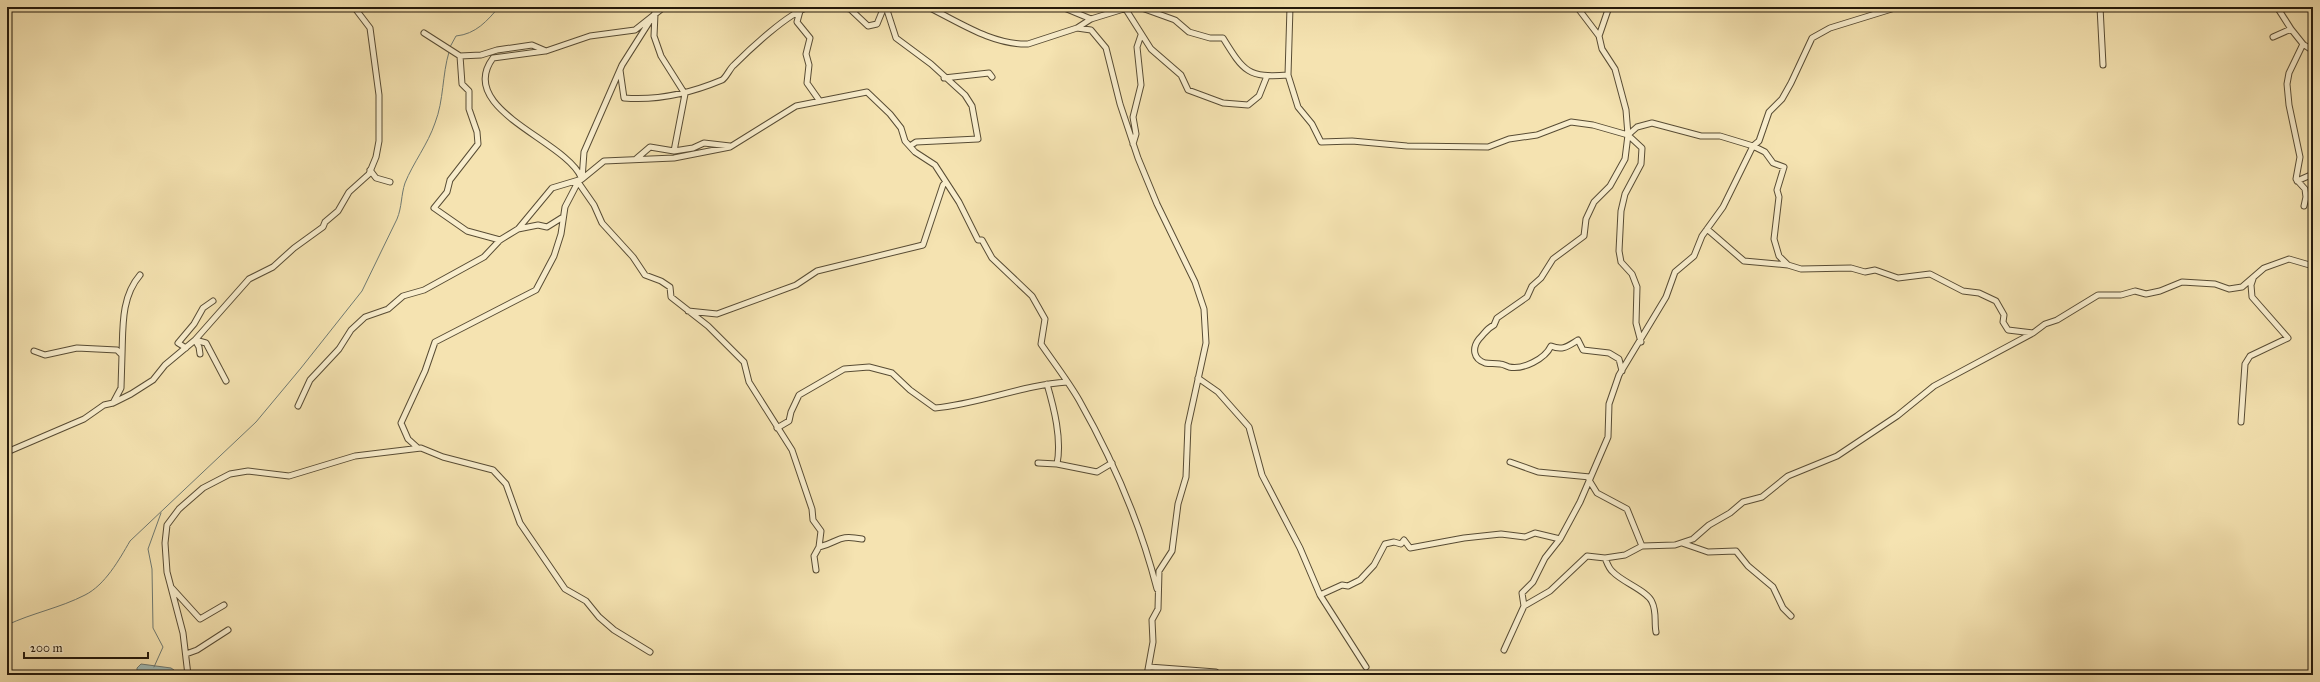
<svg xmlns="http://www.w3.org/2000/svg" width="2320" height="682" font-family="'IM FELL Great Primer',serif">
  <rect width="100%" height="100%" fill="#f5e3b1"/>
  <filter id="stains"><feTurbulence type="fractalNoise" baseFrequency=".005" numOctaves="4"/><feColorMatrix values="0 0 0 0 .2 0 0 0 0 .09 0 0 0 0 .02 0 0 0 .5 -.17"/></filter>
  <radialGradient id="worn" r=".72"><stop offset=".6" stop-color="#630" stop-opacity="0"/><stop offset="1" stop-color="#630" stop-opacity=".3"/></radialGradient>
  <path fill="#a1bbb6" stroke="#6f7a72" d="M141 664 171 668 174 670V675H137V668Z"/>
  <g fill="none" stroke-linecap="round" stroke-linejoin="round">
    <path stroke="#6f7a72" stroke-width="1" d="M450 47 456 36C476 34 487 21 499 7
      M7 625C32 613 60 608 85 595 105 585 119 560 130 541L256 422 301 368 362 291 397 219C402 207 401 195 405 183 413 163 428 144 435 123 444 100 442 75 449 52
      M154 667 163 647 153 628 152 569 148 549 161 513"/>
    <defs>
      <path id="minor" d="M841 7 850 9 868 26 877 24 884 7
        M886 7 896 38 931 64 965 95 972 106 978 139 916 142 910 146
        M928 7C959 22 992 45 1028 44L1077 28
        M1062 7 1091 19
        M1130 7 1091 19 1077 28 1091 30 1106 48 1120 104 1138 158 1157 204 1195 282 1204 309 1206 343 1188 425 1186 477 1178 504 1172 551 1159 571 1158 609 1152 620 1153 642 1147 675
        M1139 7 1175 20 1189 32 1210 38H1223C1244 72 1248 78 1288 75
        M1290 7 1288 75 1298 107 1312 124 1321 142 1352 141 1407 146 1488 147 1509 139 1537 135 1571 122 1593 125 1628 135 1642 148 1641 164 1625 194 1621 211 1619 251 1621 262 1632 274 1637 287 1636 323 1641 342
        M1577 7 1599 36
        M1609 7 1599 36 1602 49 1615 69 1626 110 1628 135 1637 127 1652 123 1701 136H1720L1753 146 1765 152 1773 163 1784 167 1777 190 1779 197 1774 239 1779 256 1788 265 1744 261 1707 229
        M2100 7 2103 65
        M1125 8 1151 49 1181 75 1188 90 1223 103 1248 105 1259 96 1267 76
        M800 11 797 22 810 38 806 54 809 65 807 83 819 100
        M2291 29 2303 44 2313 51
        M424 33 460 56 481 55 497 50 532 45 546 51 590 36 635 30 664 7
        M2273 37 2291 29 2277 7
        M2303 44 2289 73 2287 84 2289 105 2300 157 2296 179 2305 189 2306 197 2304 206
        M545 51 493 58C455 109 565 140 581 177
        M460 56 462 84 469 91V109L477 132 478 144 450 180 447 192 434 208 467 231 500 240
        M620 70 624 98C659 101 691 93 722 80 726 78 730 68 734 65 749 50 788 13 809 7
        M944 78 989 73 992 77
        M1133 144 1136 134 1133 117 1141 85 1137 47 1141 35
        M674 151 693 148 704 143 730 146
        M636 159 650 147 674 151 685 94 661 56 654 36 655 14
        M370 170 376 178 390 182
        M2297 181 2313 174
        M578 182 594 205 602 223 633 257 645 275 661 281 670 287 671 297 708 326 744 362 749 382 792 450 812 509 813 520 821 531 819 547 814 556 816 570
        M518 229 552 188 582 179 604 161 674 158 730 147 796 106 867 92 890 114 901 128 905 141 915 152 935 165 959 202 978 240H982L992 258 1032 296 1045 319 1041 344C1054 363 1068 381 1079 400 1113 460 1140 522 1157 589
        M688 311 717 314 796 285 817 271 923 245 943 185 946 182
        M2033 333 2045 324 2057 320 2098 295H2121L2135 291 2146 294 2160 291 2182 282 2215 284 2229 289 2242 287 2264 268 2289 259 2313 266
        M195 340 206 343 226 381
        M195 340 199 347 200 354
        M186 348 178 343 194 324 203 308 213 301
        M122 355C123 327 121 297 140 275
        M1622 371 1619 359 1609 353 1583 350 1578 340C1568 346 1563 351 1551 346 1545 359 1523 370 1509 367 1506 366 1503 364 1500 364 1495 363 1490 364 1485 363 1473 359 1472 348 1479 339 1485 333 1486 329 1494 325L1497 318 1527 297 1532 286 1541 278 1553 259 1584 236 1586 219 1594 202 1610 186 1625 159 1628 135
        M1198 378 1218 392 1249 427 1262 475 1300 548 1320 595 1366 667
        M113 403 131 394 153 380 165 365 195 340 249 279 273 267 294 248 323 227 325 222 338 211 349 192 369 174 376 157 379 141V95L370 28 354 7
        M298 406 310 380 339 349 351 330 365 317 388 309 403 296 424 290 484 257 500 240 518 229 538 225 547 227 563 217
        M2241 422 2245 364 2250 356 2288 338 2252 297 2251 285 2253 279
        M777 428 789 421 791 412 799 395 844 369 869 367 892 373 910 390 935 408C980 404 1022 385 1067 382
        M418 448 408 439 401 423 425 371 435 342 536 290 554 256 561 234 565 207 578 182 582 179 584 152 622 65 655 13
        M7 452 84 419 104 405 113 403 121 388 122 355 117 350 77 348 45 355 34 351
        M1510 462 1538 472 1590 477
        M1038 463 1057 464C1062 439 1054 408 1047 384
        M1057 464 1097 472 1112 463
        M1589 480 1597 493 1627 509 1642 546
        M1682 543 1708 552 1736 551 1748 566 1773 587 1783 608 1791 616
        M819 547C840 542 837 534 862 539
        M1605 558C1607 563 1609 569 1613 572 1622 582 1648 591 1652 602 1657 612 1654 622 1656 632
        M171 587 200 619 224 605
        M1320 595 1342 585 1348 586 1360 580 1374 565 1385 544 1394 542 1401 544 1404 540 1410 548 1464 538 1501 534 1525 537 1535 533 1560 539
        M1524 606 1550 591 1587 556 1605 558 1625 555 1642 546 1675 545 1693 539 1709 525 1730 513 1743 502 1762 497 1788 476 1837 456 1897 416 1934 386 2033 333 2008 330 2003 322 2004 315 1996 301 1979 293 1963 291 1930 274 1898 278 1875 270 1865 272 1851 268 1801 269 1788 265
        M1504 650 1524 606 1522 593 1533 582 1545 558 1560 539 1580 502 1608 437 1609 404 1619 375 1666 297 1675 272 1694 256 1702 236 1723 207 1753 146 1759 141 1769 112 1782 99 1791 83 1812 38 1830 28 1898 7
        M186 654 197 650 228 630
        M1149 667 1216 672 1218 675
        M188 675 183 633 167 572 165 543 167 525 179 509 203 488 230 474 248 471 289 476 355 456 421 448 443 457 493 470 506 484 520 523 565 589 586 601 599 617 614 630 650 652"/>
    </defs>
    <use href="#minor" stroke="#584c34" stroke-width="7"/>
    <use href="#minor" stroke="#f8edcc" stroke-width="5"/>
  </g>
  <rect width="2320" height="682" fill="none" stroke="#f5e3b1" stroke-width="24"/>
  <rect x="8" y="8" width="2304" height="666" fill="none" stroke="#24190b" stroke-width="2"/>
  <rect x="12" y="12" width="2296" height="658" fill="none" stroke="#24190b"/>
  <path d="M24 652v6h124v-6" fill="none" stroke="#24190b" stroke-width="2"/>
  <text x="30" y="652" font-size="12" fill="#24190b" stroke="#f8edcc" stroke-width="3" paint-order="stroke">200 m</text>
  <rect width="100%" height="100%" filter="url(#stains)"/>
  <rect width="100%" height="100%" fill="url(#worn)"/>
</svg>
